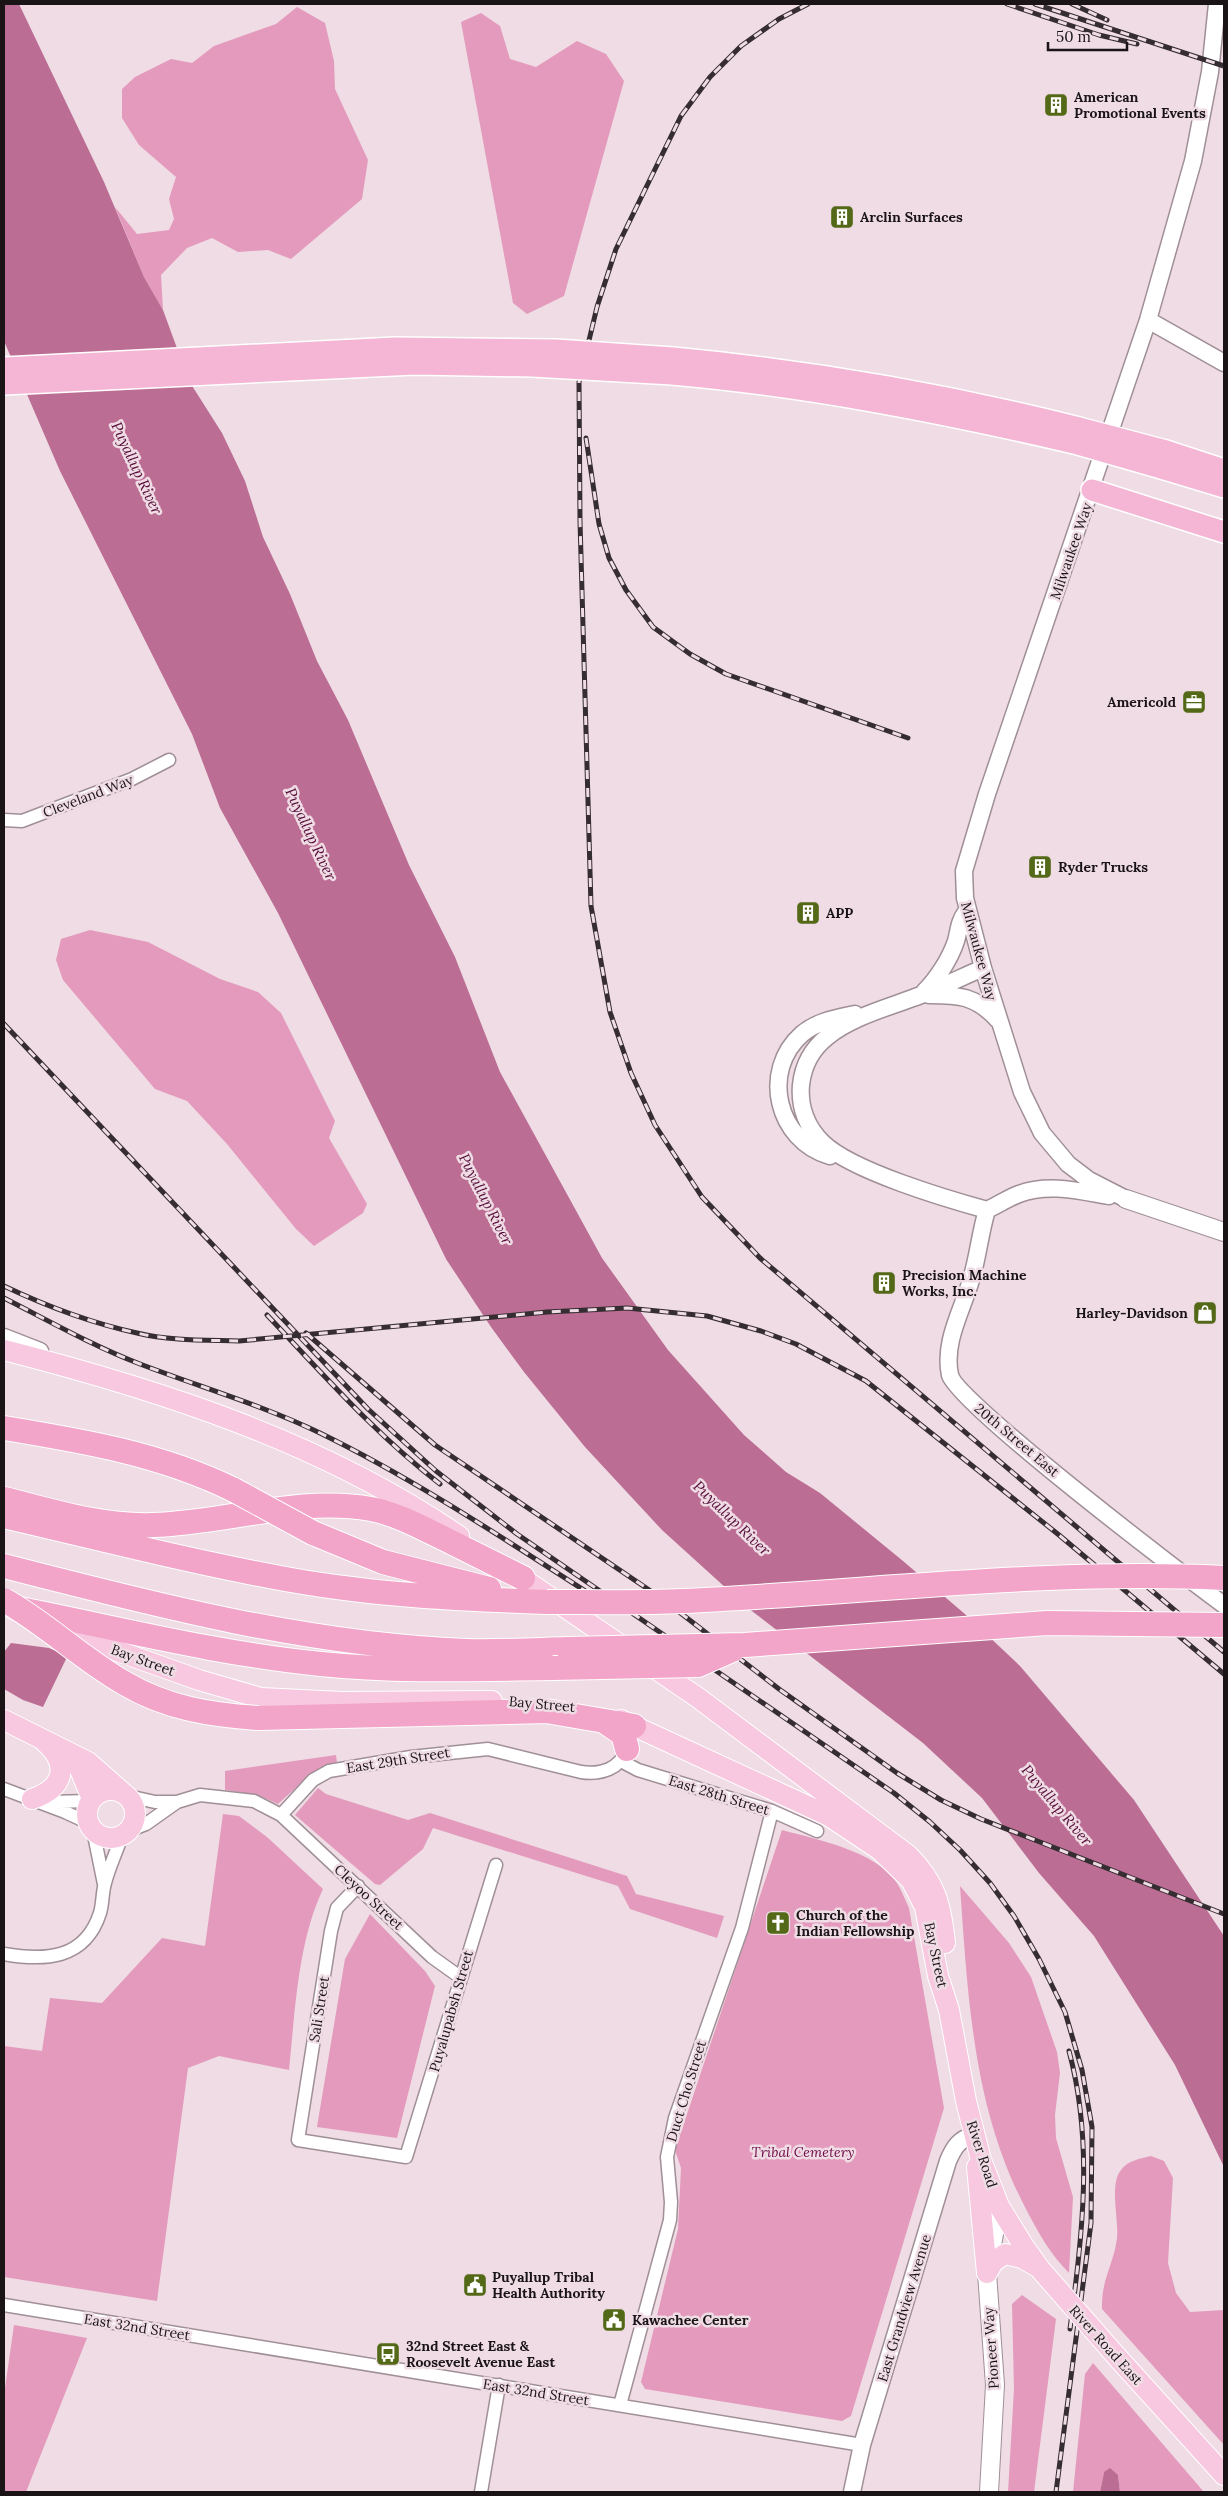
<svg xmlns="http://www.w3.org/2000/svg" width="1228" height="2496" font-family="Lora,serif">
  <rect width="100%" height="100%" fill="#efdce4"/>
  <path fill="#e49abd" d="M297 7 325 23 334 61 335 89 368 160 362 199 291 259 268 250 238 252 212 238 187 248 161 275 163 310 144 277 115 207 137 234 169 230 174 219 169 199 176 177 139 145 122 118V89L135 77 171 59 192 63 214 46 276 24Z
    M481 13 500 26 510 59 536 67 577 41 606 54 624 81 564 296 527 314 513 303 461 22Z
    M90 930 148 942 220 979 258 992 281 1013 335 1121 329 1138 367 1204 363 1213 314 1246 296 1229 227 1144 187 1101 155 1089 63 980 56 960 61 939Z
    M336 1755 337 1763 312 1773 278 1804 258 1795 225 1790V1771Z
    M318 1788 326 1794 408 1820 430 1813 627 1876 636 1894 724 1916 717 1938 630 1909 618 1886 433 1828 423 1849 380 1885 375 1884 295 1815Z
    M223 1814 239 1816 267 1837 323 1889C298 1941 295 2012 289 2070L219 2056 188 2068 157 2301 4 2277V2046L42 2051 50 1998 102 2003 162 1938 205 1946Z
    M782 1830C818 1840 876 1851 897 1883 902 1891 905 1900 909 1908L944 2108 851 2416 842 2421 645 2389 641 2382 678 2229 681 2168 675 2150Z
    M960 1886 1009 1943 1031 1977 1057 2052 1060 2073 1055 2115 1056 2138 1073 2197 1069 2273C1051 2255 1039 2234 1027 2211 973 2110 968 1998 960 1886Z
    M370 1914 425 1971 435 1986 397 2138 317 2127 345 1959Z
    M1151 2156 1164 2161 1173 2178 1168 2263 1176 2293 1190 2312 1224 2310V2445L1102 2309C1101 2279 1114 2264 1117 2238 1119 2220 1109 2184 1121 2170 1128 2160 1140 2159 1151 2156Z
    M1022 2295 1056 2319 1034 2492H1008L1014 2389 1012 2304Z
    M14 2325 87 2338 26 2492H4V2395Z
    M1093 2363 1204 2492H1120L1118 2475 1104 2472 1100 2492H1073L1085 2374Z"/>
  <path fill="#bc6d94" d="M4 4H19L104 182 144 277 163 310 189 381 222 433 245 481 263 537 290 594 317 661 348 720 409 865 455 957 500 1072 602 1258 668 1350 744 1435 786 1472 820 1493 903 1561 966 1615 1020 1666 1134 1800 1224 1936V2167L1175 2065 1094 1936 1039 1873 982 1798 923 1743 748 1608 662 1530 585 1447 524 1372 491 1327 446 1259 278 913 220 808 192 734 60 471 4 341Z
    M11 1643 49 1648 65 1655 66 1659 43 1707 23 1700 4 1689V1652Z
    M1110 2468 1118 2475 1120 2492H1100L1104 2472Z"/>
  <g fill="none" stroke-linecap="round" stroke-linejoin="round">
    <defs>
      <path id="minor" d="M4 820 22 821 132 779 169 760
        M621 1761 638 1770 772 1811 817 1831
        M4 1789 65 1812 89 1823
        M128 1796 155 1802H177
        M50 1802 90 1801
        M281 1815 313 1780 329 1771 411 1757 488 1749 581 1772C601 1775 620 1769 627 1749
        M93 1830 104 1884
        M128 1831 146 1824 177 1802 200 1795 254 1801 281 1815 432 1957 460 1977
        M358 1886 337 1908 331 1931 298 2140 406 2157 496 1865
        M4 1954C44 1961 85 1960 100 1913 103 1903 102 1893 105 1883 109 1867 117 1851 122 1835
        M4 2305 862 2445
        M620 2405 670 2220 671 2202 667 2157 675 2118 742 1928 772 1811
        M481 2492 499 2385"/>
      <path id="tertiary" d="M1148 320 1224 363
        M983 968C962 977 942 987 921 995 890 1007 853 1016 827 1037 812 1049 803 1066 801 1085 799 1107 807 1128 823 1143 852 1171 947 1199 987 1210 998 1205 1008 1198 1019 1194 1048 1183 1079 1191 1109 1196
        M924 992C937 979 950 959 956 941 959 930 959 921 966 912
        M929 995C960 995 976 996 998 1020
        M830 1156C777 1141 760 1071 802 1034 817 1021 837 1018 855 1014
        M1126 1199 1089 1180 1068 1164 1042 1133 1022 1092 983 968 965 898 964 871 987 794 1148 320 1193 161 1210 72 1217 4
        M987 1210C980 1233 978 1257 971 1280 962 1311 943 1342 950 1375 956 1402 1187 1578 1224 1605
        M4 1337 40 1351
        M852 2492 862 2445 948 2161C954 2147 959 2139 974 2135"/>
      <path id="secondary" d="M1126 1199 1224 1232
        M989 2492 995 2385 987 2273 999 2206"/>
      <path id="primary" d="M4 1350C161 1390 324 1443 459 1536
        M510 1570 697 1697 908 1855C936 1883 941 1905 945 1943
        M53 1628 199 1680 261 1698 342 1702 492 1701
        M4 1720 88 1762 122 1792
        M621 1720 829 1816 880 1850 911 1880 925 1907 938 1976 949 2010 966 2101 981 2160 999 2206 1023 2245 1040 2269
        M71 1755 77 1762 92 1799
        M87 1814a24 24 0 1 1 48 0a24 24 0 1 1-48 0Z
        M32 1799C65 1788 70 1764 44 1741
        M977 2167 987 2273
        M987 2273 993 2262 1005 2254 1022 2258 1036 2266
        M1118 2358 1224 2475"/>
      <path id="trunk" d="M673 358C811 371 945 394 1079 428
        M672 374C808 386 941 412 1074 443
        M1166 451 1224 470
        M1161 468 1224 487
        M1092 490 1224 532"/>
      <path id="motorway" d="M4 1428C83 1441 161 1454 234 1490
        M4 1499C52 1511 102 1527 153 1525 225 1523 299 1496 371 1509 397 1514 422 1528 445 1539 471 1552 497 1565 523 1578
        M4 1516C99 1538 195 1563 291 1580 375 1595 462 1599 547 1602
        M313 1533 383 1562 489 1589
        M4 1566C155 1605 309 1645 466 1651 500 1652 534 1650 568 1649
        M15 1608C117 1628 218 1654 321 1664 398 1672 476 1669 553 1668
        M258 1718 546 1711 634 1726
        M604 1721 623 1734 627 1749"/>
    </defs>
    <use href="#minor" stroke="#a08f97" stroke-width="15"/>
    <use href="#tertiary" stroke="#a08f97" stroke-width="19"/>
    <use href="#secondary" stroke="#a08f97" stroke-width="20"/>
    <use href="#primary" stroke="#fff" stroke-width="22"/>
    <use href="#trunk" stroke="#fff" stroke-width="24"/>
    <use href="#motorway" stroke="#fff" stroke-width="26"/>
    <use href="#minor" stroke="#fff" stroke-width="12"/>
    <use href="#tertiary" stroke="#fff" stroke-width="16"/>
    <use href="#secondary" stroke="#fff" stroke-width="18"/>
    <use href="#primary" stroke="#f7c8df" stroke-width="20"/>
    <use href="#trunk" stroke="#f4b6d4" stroke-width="21"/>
    <use href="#motorway" stroke="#f2a4c9" stroke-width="24"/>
    <defs>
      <path id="rail" d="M808 4 779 19 741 46 710 77 681 116 616 249 597 307 579 382 580 521 591 906 610 1012 631 1073 655 1125 702 1197 760 1258 1224 1652
        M1007 4 1099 35 1137 44
        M1035 4 1224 66
        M1072 4 1107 20
        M586 438 599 524 609 558 626 590 653 627 690 654 726 674 908 738
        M4 1024 368 1409 436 1471 517 1534 894 1793 930 1822 960 1850 990 1883 1014 1916 1039 1959 1065 2012 1082 2070 1092 2127 1091 2223 1056 2492
        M4 1286C46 1306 91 1323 137 1333 170 1341 205 1340 239 1341L547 1312 627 1308 707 1316 761 1331 796 1344 866 1381 1059 1535 1224 1674
        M4 1298C49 1321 93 1346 140 1364 200 1387 262 1405 320 1433 422 1483 516 1547 612 1608
        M267 1315C322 1373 376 1435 440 1484
        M306 1333 435 1445 661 1598 779 1689 897 1773 941 1800 981 1819 1224 1914
        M1069 2051C1094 2144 1082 2235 1070 2329"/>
    </defs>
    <use href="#rail" stroke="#352d31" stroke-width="5"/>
    <use href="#rail" stroke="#efdce4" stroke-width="3" stroke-dasharray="9" stroke-linecap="butt"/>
    <defs>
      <path id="primary-bridge" d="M1040 2269 1118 2358"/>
      <path id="trunk-bridge" d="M4 368 395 348 556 350 673 358
        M4 384 415 364 532 366 672 374
        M1079 428 1166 451
        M1074 443 1161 468"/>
      <path id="motorway-bridge" d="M234 1490 313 1533
        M4 1600C47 1624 83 1660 126 1684 167 1708 211 1715 258 1718
        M547 1602C592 1602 638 1603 683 1601 864 1593 1042 1569 1224 1578
        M568 1649 745 1645 1047 1623 1224 1625
        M553 1668 698 1665 734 1649"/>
    </defs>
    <use href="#primary-bridge" stroke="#fff" stroke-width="22" stroke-linecap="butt"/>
    <use href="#trunk-bridge" stroke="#fff" stroke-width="24" stroke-linecap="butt"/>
    <use href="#motorway-bridge" stroke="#fff" stroke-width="26" stroke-linecap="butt"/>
    <use href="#primary-bridge" stroke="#f7c8df" stroke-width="20"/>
    <use href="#trunk-bridge" stroke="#f4b6d4" stroke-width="21"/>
    <use href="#motorway-bridge" stroke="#f2a4c9" stroke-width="24"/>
  </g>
  <defs>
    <symbol id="building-square" viewBox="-11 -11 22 22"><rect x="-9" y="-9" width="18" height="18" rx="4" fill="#546918" stroke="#efdce4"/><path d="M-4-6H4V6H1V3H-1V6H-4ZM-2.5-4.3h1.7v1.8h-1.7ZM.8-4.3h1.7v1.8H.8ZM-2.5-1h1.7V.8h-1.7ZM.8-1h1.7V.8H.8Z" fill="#fff"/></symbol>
    <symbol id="office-square" viewBox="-11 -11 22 22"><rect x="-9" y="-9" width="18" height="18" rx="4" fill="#546918" stroke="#efdce4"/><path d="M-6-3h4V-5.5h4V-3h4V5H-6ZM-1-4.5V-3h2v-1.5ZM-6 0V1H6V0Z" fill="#fff"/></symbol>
    <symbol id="shop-square" viewBox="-11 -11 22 22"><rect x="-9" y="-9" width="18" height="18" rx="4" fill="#546918" stroke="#efdce4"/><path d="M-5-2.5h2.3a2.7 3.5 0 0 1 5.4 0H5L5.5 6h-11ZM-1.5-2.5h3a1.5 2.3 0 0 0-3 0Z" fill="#fff"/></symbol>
    <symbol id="church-square" viewBox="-11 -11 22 22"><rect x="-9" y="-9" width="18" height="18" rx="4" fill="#546918" stroke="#efdce4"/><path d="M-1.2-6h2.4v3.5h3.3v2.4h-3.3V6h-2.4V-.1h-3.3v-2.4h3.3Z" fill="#fff"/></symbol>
    <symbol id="civic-square" viewBox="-11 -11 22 22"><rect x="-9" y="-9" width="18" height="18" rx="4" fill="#546918" stroke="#efdce4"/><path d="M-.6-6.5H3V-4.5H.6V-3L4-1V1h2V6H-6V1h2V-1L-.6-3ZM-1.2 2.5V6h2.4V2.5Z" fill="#fff"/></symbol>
    <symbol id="bus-square" viewBox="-11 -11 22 22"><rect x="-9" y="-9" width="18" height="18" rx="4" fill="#546918" stroke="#efdce4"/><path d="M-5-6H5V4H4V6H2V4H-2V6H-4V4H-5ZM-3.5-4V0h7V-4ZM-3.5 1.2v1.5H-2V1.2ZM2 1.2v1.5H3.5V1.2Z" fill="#fff"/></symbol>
  </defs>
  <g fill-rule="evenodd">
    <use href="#building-square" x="1042" y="91" width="28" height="28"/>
    <use href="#building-square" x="828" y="203" width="28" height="28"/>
    <use href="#office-square" x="1180" y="688" width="28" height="28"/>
    <use href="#building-square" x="1026" y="853" width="28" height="28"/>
    <use href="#building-square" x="794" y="899" width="28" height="28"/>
    <use href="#building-square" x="870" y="1269" width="28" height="28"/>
    <use href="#shop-square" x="1191" y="1299" width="28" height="28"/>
    <use href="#church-square" x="764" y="1909" width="28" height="28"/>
    <use href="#civic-square" x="461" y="2271" width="28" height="28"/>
    <use href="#civic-square" x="600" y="2306" width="28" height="28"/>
    <use href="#bus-square" x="374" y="2340" width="28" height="28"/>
  </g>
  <g text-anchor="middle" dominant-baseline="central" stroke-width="5" stroke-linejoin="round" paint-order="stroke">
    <g font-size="14" font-weight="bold" fill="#1a1417" stroke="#efdce4" text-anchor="start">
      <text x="1074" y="97">American<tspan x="1074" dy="16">Promotional Events</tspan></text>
      <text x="860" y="217">Arclin Surfaces</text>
      <text x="1176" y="702" text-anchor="end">Americold</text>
      <text x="1058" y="867">Ryder Trucks</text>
      <text x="826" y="913">APP</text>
      <text x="902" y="1275">Precision Machine<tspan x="902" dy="16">Works, Inc.</tspan></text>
      <text x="1188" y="1313" text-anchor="end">Harley-Davidson</text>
      <text x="796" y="1915">Church of the<tspan x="796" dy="16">Indian Fellowship</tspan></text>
      <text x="492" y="2277">Puyallup Tribal<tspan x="492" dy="16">Health Authority</tspan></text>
      <text x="632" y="2320">Kawachee Center</text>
      <text x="406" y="2346">32nd Street East &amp;<tspan x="406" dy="16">Roosevelt Avenue East</tspan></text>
    </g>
    <g font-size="14" fill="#1a1417" stroke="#efdce4">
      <text transform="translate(1071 551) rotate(-71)">Milwaukee Way</text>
      <text transform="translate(88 796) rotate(-21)">Cleveland Way</text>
      <text transform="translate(979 951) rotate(75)">Milwaukee Way</text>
      <text transform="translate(1017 1440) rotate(40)">20th Street East</text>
      <text transform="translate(143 1660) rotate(20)">Bay Street</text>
      <text transform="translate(542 1704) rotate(5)">Bay Street</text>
      <text transform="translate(398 1760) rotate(-9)">East 29th Street</text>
      <text transform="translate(719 1795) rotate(17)">East 28th Street</text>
      <text transform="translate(369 1897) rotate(43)">Cleyoo Street</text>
      <text transform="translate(936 1955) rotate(78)">Bay Street</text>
      <text transform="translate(319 2009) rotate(-81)">Sali Street</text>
      <text transform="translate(451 2011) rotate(-74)">Puyalupabsh Street</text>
      <text transform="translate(686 2091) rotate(-73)">Duct Cho Street</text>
      <text transform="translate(982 2154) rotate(72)">River Road</text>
      <text transform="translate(904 2308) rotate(-73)">East Grandview Avenue</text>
      <text transform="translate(137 2327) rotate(9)">East 32nd Street</text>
      <text transform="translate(1106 2345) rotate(48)">River Road East</text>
      <text transform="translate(991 2348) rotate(-94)">Pioneer Way</text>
      <text transform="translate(536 2392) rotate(9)">East 32nd Street</text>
    </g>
    <g font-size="14" font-style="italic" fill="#6e0b48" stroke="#efdce4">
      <text x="803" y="2152">Tribal Cemetery</text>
    </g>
    <g font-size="15" font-style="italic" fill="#560d39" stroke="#efdce4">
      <text transform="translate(137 468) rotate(65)">Puyallup River</text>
      <text transform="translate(311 834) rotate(65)">Puyallup River</text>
      <text transform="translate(486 1199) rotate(63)">Puyallup River</text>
      <text transform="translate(732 1518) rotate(44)">Puyallup River</text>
      <text transform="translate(1057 1805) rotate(50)">Puyallup River</text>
    </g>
  </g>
  <rect width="1228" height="2496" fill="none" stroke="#1a1417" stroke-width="10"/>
  <path d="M1048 42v8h79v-8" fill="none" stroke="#1a1417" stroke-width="2.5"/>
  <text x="1056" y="42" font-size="15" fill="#1a1417" stroke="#efdce4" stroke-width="4" paint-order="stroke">50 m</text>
</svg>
